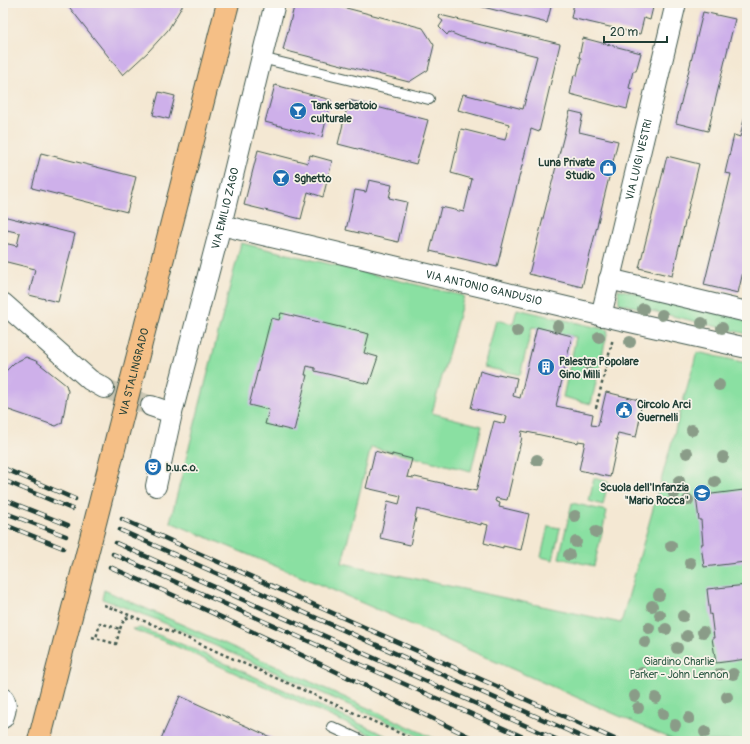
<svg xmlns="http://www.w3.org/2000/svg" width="750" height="744" font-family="Pangolin,sans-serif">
  <rect width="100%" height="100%" fill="#f7f3e8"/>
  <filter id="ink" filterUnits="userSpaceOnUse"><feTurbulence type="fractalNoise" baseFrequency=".025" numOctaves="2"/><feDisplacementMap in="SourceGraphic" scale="8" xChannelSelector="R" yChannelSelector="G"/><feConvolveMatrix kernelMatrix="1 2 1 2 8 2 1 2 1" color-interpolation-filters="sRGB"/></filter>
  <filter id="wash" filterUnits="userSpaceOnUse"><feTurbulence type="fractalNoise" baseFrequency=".012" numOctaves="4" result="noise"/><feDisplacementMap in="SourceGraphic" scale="16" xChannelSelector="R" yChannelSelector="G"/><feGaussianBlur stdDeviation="0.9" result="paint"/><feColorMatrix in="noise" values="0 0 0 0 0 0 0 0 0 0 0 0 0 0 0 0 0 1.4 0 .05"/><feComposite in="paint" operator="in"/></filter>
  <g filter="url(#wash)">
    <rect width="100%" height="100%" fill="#f4e8d3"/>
    <path fill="#8ae0a2" stroke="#548e6b" d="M241 243 464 296 432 413 482 426 471 471 371 447 342 563 621 623 697 352 747 363V741H676L335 591 170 522Z
      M618 289 747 320V334L619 303Z
      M517 309 608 330 591 404 563 397 576 337 532 327 520 375 484 367 496 320 513 324Z
      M594 478 608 482 603 505 589 501Z
      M572 503 607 511 594 566 559 558Z
      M548 526 560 528 553 560 541 557Z
      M104 590 298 676 440 741H430L155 619 102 599Z
      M141 628 186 646 398 741H385L171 644 132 629Z"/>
    <g id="blocks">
      <path fill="#ceb0ea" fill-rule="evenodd" d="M66 3H184L168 30 148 52 123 75Z
        M295 3H327L423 28 434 45 428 70 409 82 283 50Z
        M467 3H552L547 23Z
        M574 3H588L592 4V3H654L650 20 644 18 640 34 571 18Z
        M703 12 735 19 708 131 676 123Z
        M440 15 560 44 539 132 531 129 497 267 430 251 441 207 464 212 472 179 451 173 461 129 505 140 509 124 458 110 463 94 523 109 537 56 461 37 449 32 447 35 439 27 443 21 439 18Z
        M583 38 641 53 636 71H633L629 88 632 89 627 109 570 94 574 75H577L581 58 579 57Z
        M275 85 331 100 322 137 265 122Z
        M159 92 175 96 169 119 153 115Z
        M349 100 428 120 416 164 338 144Z
        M570 111 583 114 579 132 618 141 582 287 529 274Z
        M746 111 747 255 738 293 704 285 731 174 725 173 734 135 740 137Z
        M258 150 308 163 310 155 332 161 323 197 308 192 301 219 244 205Z
        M41 153 136 177 127 212 32 188Z
        M667 156 699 164 672 276 639 268Z
        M369 180 392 185 389 198 407 202 398 242 346 230 355 190 366 192Z
        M3 216 75 234 58 302 29 295 35 269 3 261ZM7 230 20 233 17 246 4 243Z
        M281 313 369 334 364 353 378 357 369 384 315 371V368L307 366 305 375H307L294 431 265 424 269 410 249 405 271 318 279 320Z
        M537 327 572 336 556 406 593 414 591 425 598 426 606 392 643 401 638 418H640L636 437 618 433 616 440H618L610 477 579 470 585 442 578 441V443L522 431 521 437H522L507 500 496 498 495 501 500 503 499 507 529 514 521 550 503 546V548L484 543 488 525 481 523V525L417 509 415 517 416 518 410 545 380 538 388 501 399 504 401 496 366 488 375 451 392 456V454L412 459 407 477 414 478 415 477 476 491 494 421 505 424 507 416 471 408 480 371 497 376 498 374 517 378 513 396 520 398Z
        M26 357 36 361 66 385 68 391 62 423 56 426 3 408V374L14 363Z
        M744 490 747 512V571H746L745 562 704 567 701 544H703L701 520H699L696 496Z
        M747 585V659L716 663 712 638H714L711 614 710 615 707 589Z
        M180 696 279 741H160Z"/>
    </g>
  </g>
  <g filter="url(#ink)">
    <use href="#blocks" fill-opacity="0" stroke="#3f574c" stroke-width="1"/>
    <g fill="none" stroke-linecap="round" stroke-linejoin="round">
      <path stroke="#c9c6b3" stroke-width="20" stroke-dasharray="20 10" stroke-linecap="butt" d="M104 388 151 406"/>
      <defs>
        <path id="lane" d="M261 58 429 99
          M332 727 362 741"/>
        <g id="street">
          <path id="s1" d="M221 225 617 319 747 348"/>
          <path d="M609 279 747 312"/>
          <path d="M3 303 90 380 104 388"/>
          <path id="s2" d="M601 316 676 3"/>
          <path d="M151 406 172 413"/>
          <path id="s3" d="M156 486 172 413 221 225 275 3"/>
          <path d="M3 698C8 704 6 711 3 718"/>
        </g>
        <path id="primary" d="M178 199 228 3"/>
      </defs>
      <use href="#lane" stroke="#3f574c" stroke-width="12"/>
      <use href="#street" stroke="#3f574c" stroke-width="22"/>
      <use href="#primary" stroke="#3f574c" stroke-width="24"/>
      <path stroke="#3f574c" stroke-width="2.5" stroke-dasharray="3 3" stroke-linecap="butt" d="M596 408 613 338
        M104 605 189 639 417 741
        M120 629C123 621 124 617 134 617
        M92 637 116 644 120 629 100 623 96 638"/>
      <use href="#lane" stroke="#fff" stroke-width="10"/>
      <use href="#street" stroke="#fff" stroke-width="20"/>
      <use href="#primary" stroke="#f5bf86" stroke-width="22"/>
      <defs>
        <path id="rail" d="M3 468 75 499
          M3 480 72 509
          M3 499 68 525
          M3 512 66 536
          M122 519 619 741
          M3 524 63 548
          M120 530 591 741
          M116 543 560 741
          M113 554 149 570 532 741
          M110 567C234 621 356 681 478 741"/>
      </defs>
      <use href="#rail" stroke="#1f3d34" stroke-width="4.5"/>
      <use href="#rail" stroke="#f7f3e8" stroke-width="3" stroke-dasharray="9" stroke-linecap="butt"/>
      <defs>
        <g id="primary-bridge">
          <path id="s4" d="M39 741 178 199"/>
        </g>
      </defs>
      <use href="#primary-bridge" stroke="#3f574c" stroke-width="24" stroke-linecap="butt"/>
      <use href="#primary-bridge" stroke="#f5bf86" stroke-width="22"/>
    </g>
    <g fill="#8a9c88">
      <circle cx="643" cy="309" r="6"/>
      <circle cx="662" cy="315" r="6"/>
      <circle cx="702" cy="323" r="6"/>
      <circle cx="558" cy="326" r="6"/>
      <circle cx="722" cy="328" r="6"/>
      <circle cx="517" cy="331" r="6"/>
      <circle cx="599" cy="337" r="6"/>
      <circle cx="630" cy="342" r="6"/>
      <circle cx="588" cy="373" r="6"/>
      <circle cx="719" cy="385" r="6"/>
      <circle cx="692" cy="430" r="6"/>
      <circle cx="687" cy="453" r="6"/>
      <circle cx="723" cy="457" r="6"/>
      <circle cx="537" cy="460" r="6"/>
      <circle cx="679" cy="481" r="6"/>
      <circle cx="715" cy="482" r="6"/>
      <circle cx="674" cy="494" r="6"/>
      <circle cx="688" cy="500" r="6"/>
      <circle cx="575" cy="516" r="6"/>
      <circle cx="596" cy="532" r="6"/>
      <circle cx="576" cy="542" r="6"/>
      <circle cx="671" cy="546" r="6"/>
      <circle cx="569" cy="555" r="6"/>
      <circle cx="690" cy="563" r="6"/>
      <circle cx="659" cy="595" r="6"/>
      <circle cx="652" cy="606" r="6"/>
      <circle cx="660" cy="615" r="6"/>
      <circle cx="683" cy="616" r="6"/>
      <circle cx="649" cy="628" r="6"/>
      <circle cx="666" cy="629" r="6"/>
      <circle cx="703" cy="632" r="6"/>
      <circle cx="687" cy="636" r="6"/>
      <circle cx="645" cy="642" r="6"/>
      <circle cx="677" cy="648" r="6"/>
      <circle cx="642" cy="673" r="6"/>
      <circle cx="720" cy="674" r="6"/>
      <circle cx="733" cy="674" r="6"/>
      <circle cx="635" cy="696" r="6"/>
      <circle cx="727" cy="697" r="6"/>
      <circle cx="656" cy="698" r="6"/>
      <circle cx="638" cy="708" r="6"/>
      <circle cx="663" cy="714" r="6"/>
      <circle cx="689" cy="718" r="6"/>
      <circle cx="675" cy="725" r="6"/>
      <circle cx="705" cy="732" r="6"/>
    </g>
  </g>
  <defs>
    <symbol id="bar-disc" viewBox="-11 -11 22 22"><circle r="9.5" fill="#1f6fb2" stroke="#f7f3e8"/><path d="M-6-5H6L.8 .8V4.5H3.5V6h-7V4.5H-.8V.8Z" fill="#fff"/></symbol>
    <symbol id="shop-disc" viewBox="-11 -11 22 22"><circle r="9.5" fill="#1f6fb2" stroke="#f7f3e8"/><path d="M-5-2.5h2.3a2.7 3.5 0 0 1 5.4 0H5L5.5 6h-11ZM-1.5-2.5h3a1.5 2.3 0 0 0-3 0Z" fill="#fff"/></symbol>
    <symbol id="building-disc" viewBox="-11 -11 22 22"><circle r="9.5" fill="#1f6fb2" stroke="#f7f3e8"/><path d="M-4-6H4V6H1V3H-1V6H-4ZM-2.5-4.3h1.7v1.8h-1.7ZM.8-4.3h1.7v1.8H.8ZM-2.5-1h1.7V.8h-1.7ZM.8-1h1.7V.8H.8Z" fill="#fff"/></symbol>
    <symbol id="civic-disc" viewBox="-11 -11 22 22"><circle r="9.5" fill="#1f6fb2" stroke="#f7f3e8"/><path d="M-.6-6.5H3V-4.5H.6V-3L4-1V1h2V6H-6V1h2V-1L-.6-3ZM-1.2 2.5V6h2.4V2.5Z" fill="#fff"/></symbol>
    <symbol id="theatre-disc" viewBox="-11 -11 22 22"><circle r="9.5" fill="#1f6fb2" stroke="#f7f3e8"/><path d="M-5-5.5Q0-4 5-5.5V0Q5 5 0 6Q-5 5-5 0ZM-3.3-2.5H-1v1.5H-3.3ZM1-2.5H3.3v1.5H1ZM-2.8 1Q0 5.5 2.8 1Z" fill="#fff"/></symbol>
    <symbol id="school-disc" viewBox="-11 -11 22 22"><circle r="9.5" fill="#1f6fb2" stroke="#f7f3e8"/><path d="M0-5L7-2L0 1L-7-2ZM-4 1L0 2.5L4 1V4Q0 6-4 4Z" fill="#fff"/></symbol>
  </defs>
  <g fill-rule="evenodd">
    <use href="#bar-disc" x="288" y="101" width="20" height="20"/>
    <use href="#shop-disc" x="598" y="158" width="20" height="20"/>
    <use href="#bar-disc" x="271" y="168" width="20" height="20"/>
    <use href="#building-disc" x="536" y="357" width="20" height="20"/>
    <use href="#civic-disc" x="614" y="400" width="20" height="20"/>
    <use href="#theatre-disc" x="143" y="457" width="20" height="20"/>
    <use href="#school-disc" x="692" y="483" width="20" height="20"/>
  </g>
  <g text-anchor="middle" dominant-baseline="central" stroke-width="3.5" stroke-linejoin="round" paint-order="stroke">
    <g font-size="11" font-weight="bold" fill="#1f3d34" stroke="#f7f3e8" text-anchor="start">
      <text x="311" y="105">Tank serbatoio<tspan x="311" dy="13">culturale</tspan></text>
      <text x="595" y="162" text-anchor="end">Luna Private<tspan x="595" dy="13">Studio</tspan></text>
      <text x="294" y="178">Sghetto</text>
      <text x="559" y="361">Palestra Popolare<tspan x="559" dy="13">Gino Milli</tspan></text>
      <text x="637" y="404">Circolo Arci<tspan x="637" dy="13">Guernelli</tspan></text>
      <text x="166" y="467">b.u.c.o.</text>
      <text x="689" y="487" text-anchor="end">Scuola dell'Infanzia<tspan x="689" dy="13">"Mario Rocca"</tspan></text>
    </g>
    <g font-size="11" fill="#1f3d34" stroke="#f7f3e8">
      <text stroke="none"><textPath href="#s2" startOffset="161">VIA LUIGI VESTRI</textPath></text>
      <text stroke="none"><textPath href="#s3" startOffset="286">VIA EMILIO ZAGO</textPath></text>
      <text stroke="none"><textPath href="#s1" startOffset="270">VIA ANTONIO GANDUSIO</textPath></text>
      <text stroke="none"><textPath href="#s4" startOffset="381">VIA STALINGRADO</textPath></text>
    </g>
    <g font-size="11" fill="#345e4a" stroke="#f7f3e8">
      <text x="679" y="661">Giardino Charlie<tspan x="679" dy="13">Parker - John Lennon</tspan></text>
    </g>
  </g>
  <rect width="750" height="744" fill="none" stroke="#f7f3e8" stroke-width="16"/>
  <path d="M604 36v6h63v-6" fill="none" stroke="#1f3d34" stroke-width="2"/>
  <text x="610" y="36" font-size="12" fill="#1f3d34" stroke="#f7f3e8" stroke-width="3" paint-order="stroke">20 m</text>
</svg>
